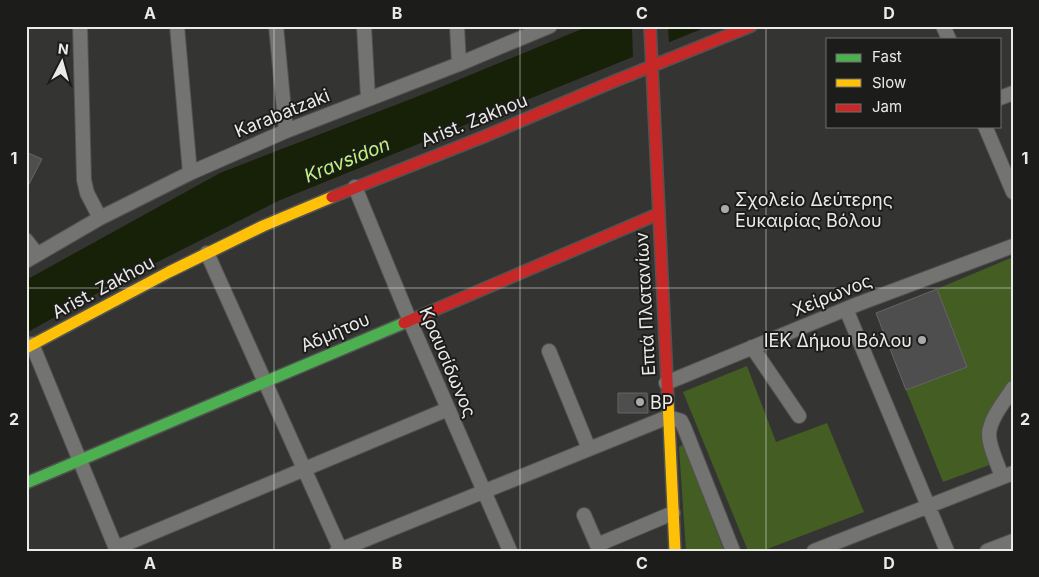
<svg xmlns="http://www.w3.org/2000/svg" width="1039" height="577" font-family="Inter,sans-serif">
  <rect width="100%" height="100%" fill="#343533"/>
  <path fill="#445d23" d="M1013 257V381L981 433 992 464 943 482 906 390 967 367 937 289Z
    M747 366 776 442 827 423 864 512 762 551H748L683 392Z
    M684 444 724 551H686L679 447Z"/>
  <path fill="#162107" d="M589 26H709L278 201 116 283 26 333V280L220 173 429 92Z"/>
  <path fill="#343533" d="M632 26H668L669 45 633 60Z"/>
  <path fill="#4e4e4e" stroke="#666566" d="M26 152 42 159 26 190Z
    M937 289 967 367 906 390 876 313Z
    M618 393H647L648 413H618Z"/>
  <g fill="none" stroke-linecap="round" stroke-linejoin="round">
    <defs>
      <path id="street" d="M80 26 84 180 87 193 100 218
        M177 26 190 173
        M276 26 286 131
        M364 26 368 98
        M457 26 459 64
        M943 26 949 39
        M1000 98 1013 93
        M985 126 1013 192
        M355 187 410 321 510 551
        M26 240 37 254
        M207 253 341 551
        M26 261 100 218 190 173 286 131 459 64 550 26
        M846 309 947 551
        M32 344 117 551
        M752 347 799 416
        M549 351 589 449
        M666 383 858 304 1013 246
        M1002 477C998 464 989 448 989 434 990 418 1005 401 1013 388
        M584 515 597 545 673 513
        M116 548 448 409
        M337 551 668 417 681 421 684 427 733 551
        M814 551 1013 473
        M987 551 1013 541"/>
      <path id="fast" d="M26 483 404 323"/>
      <path id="slow" d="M26 348 169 272 263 226 332 197
        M668 401 675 551"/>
      <path id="jam" d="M650 26 668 401
        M332 197 483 137 610 83 751 26
        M404 323 658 214"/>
    </defs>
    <use href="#street" stroke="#525251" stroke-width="16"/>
    <use href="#fast" stroke="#525251" stroke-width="14"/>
    <use href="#slow" stroke="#525251" stroke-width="14"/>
    <use href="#jam" stroke="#525251" stroke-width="14"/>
    <use href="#street" stroke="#737372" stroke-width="14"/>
    <use href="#fast" stroke="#4caf50" stroke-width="11"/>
    <use href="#slow" stroke="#ffc107" stroke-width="11"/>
    <use href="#jam" stroke="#c62828" stroke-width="11"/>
  </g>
  <path fill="none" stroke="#eaebe8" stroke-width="1" stroke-opacity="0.55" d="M274 26V551M520 26V551M766 26V551M26 288H1013"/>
  <g fill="#aaaba9" stroke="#1c1d1b" stroke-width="2">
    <circle cx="725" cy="209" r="5"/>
    <circle cx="922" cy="340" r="5"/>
    <circle cx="640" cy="402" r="5"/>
  </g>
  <g text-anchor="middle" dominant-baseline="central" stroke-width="4" stroke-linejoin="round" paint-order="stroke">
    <g font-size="18" fill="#eaebe8" stroke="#1c1d1b">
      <text transform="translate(282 113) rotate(-22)">Karabatzaki</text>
      <text transform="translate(474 120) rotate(-22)">Arist. Zakhou</text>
      <text transform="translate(103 287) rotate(-28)">Arist. Zakhou</text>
      <text transform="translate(832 295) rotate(-22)">Χείρωνος</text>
      <text transform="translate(645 304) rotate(-93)">Επτά Πλατανίων</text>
      <text transform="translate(335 332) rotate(-23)">Αδμήτου</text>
      <text transform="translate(448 362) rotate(67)">Κραυσίδωνος</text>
    </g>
    <g font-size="18" fill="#eaebe8" stroke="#1c1d1b" text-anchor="start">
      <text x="735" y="199">Σχολείο Δεύτερης<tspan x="735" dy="21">Ευκαιρίας Βόλου</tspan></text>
      <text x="912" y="340" text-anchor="end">ΙΕΚ Δήμου Βόλου</text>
      <text x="650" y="402">BP</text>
    </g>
    <g font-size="19" font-style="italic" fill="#bdf27d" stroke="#1c1d1b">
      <text transform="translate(347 160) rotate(-22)">Kravsidon</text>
    </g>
  </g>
  <rect width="1039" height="577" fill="none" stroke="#1c1d1b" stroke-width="55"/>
  <rect x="826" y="38" width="175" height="90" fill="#1c1d1b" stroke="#6e6f6d"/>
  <rect x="836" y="54" width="25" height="8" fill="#4caf50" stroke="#6e6f6d"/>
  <text x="872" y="62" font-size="15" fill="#eaebe8">Fast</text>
  <rect x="836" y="79" width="25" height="8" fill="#ffc107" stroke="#6e6f6d"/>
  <text x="872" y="88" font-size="15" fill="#eaebe8">Slow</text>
  <rect x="836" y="104" width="25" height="8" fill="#c62828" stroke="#6e6f6d"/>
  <text x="872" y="112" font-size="15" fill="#eaebe8">Jam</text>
  <g transform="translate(62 62) rotate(6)" stroke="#1c1d1b" stroke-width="4" paint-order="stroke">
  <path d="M0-4L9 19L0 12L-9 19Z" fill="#eaebe8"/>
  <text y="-8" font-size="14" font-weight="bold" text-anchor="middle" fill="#eaebe8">N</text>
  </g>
  <rect x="28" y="28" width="984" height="522" fill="none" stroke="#eaebe8" stroke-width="2"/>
  <g font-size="16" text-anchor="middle" font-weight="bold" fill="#eaebe8">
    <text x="150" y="19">A</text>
    <text x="397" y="19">B</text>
    <text x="642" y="19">C</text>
    <text x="889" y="19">D</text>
    <text x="14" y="164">1</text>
    <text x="1025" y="164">1</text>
    <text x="14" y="425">2</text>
    <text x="1025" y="425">2</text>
    <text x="150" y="569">A</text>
    <text x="397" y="569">B</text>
    <text x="642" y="569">C</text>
    <text x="889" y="569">D</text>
  </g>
</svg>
